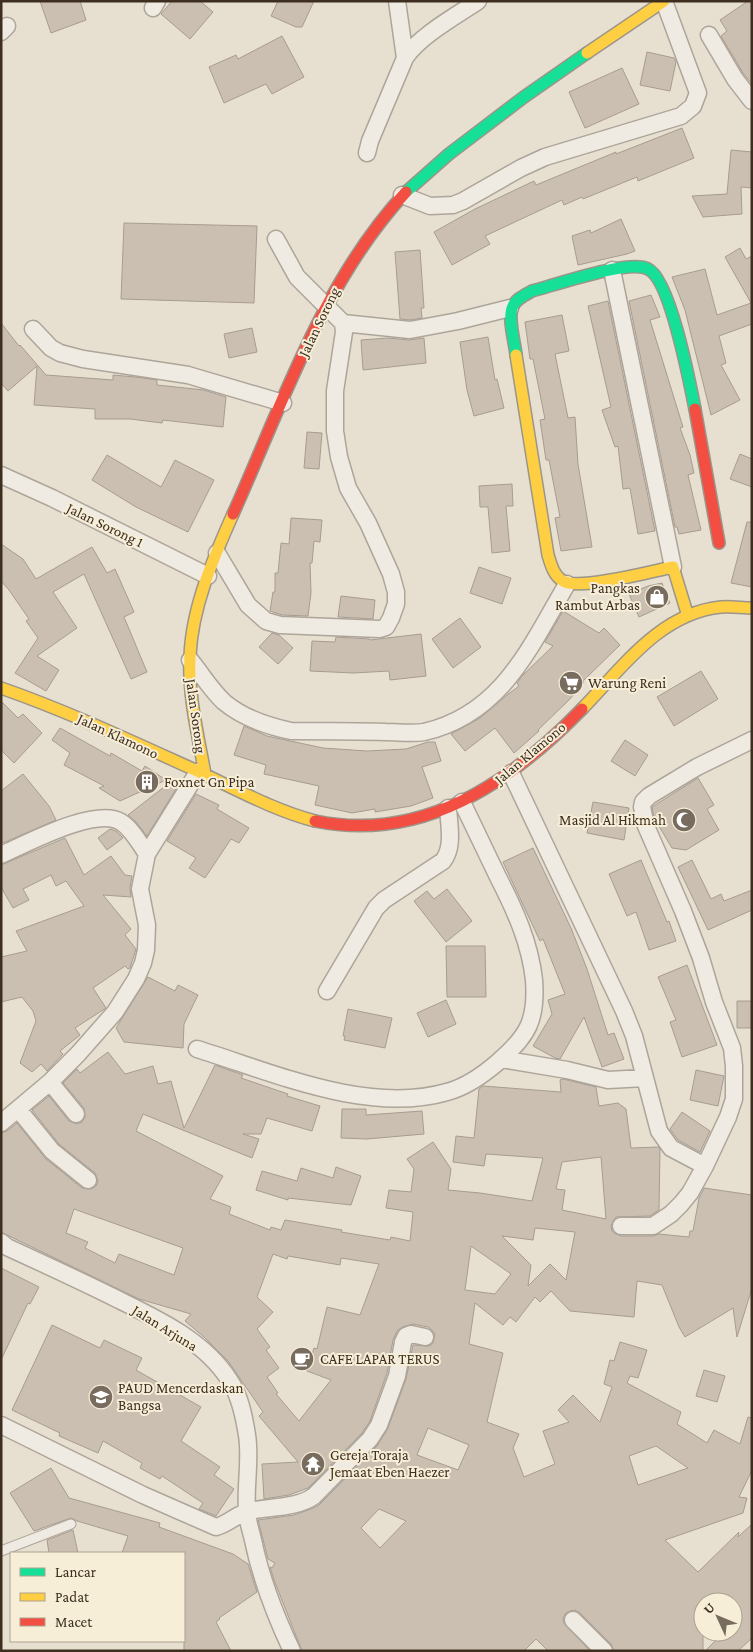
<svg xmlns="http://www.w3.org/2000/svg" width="753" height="1652" font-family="'Crimson Pro',serif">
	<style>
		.building { fill: #cbbfb2; stroke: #a89c90; fill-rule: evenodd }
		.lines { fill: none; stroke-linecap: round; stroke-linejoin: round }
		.lane-casing { stroke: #ada599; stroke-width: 11 }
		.street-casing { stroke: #ada599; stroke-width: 19 }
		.fast-casing { stroke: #9c958a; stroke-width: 14 }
		.slow-casing { stroke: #9c958a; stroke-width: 14 }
		.jam-casing { stroke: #9c958a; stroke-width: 14 }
		.lane { stroke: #efebe3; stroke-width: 9 }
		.street { stroke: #efebe3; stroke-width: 16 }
		.fast { stroke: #16e098; stroke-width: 11 }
		.slow { stroke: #ffcf43; stroke-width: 11 }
		.jam { stroke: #f24e42; stroke-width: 11 }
		.labels { text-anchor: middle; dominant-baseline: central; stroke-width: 4; stroke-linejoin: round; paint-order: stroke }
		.street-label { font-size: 15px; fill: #3d2e20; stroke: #f7eed8 }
		.poi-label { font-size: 15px; fill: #3d2e20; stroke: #f7eed8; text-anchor: start }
	</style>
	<rect width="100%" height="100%" fill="#e7e0d1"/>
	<path class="building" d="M40,1H80L86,20L51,33Z
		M172,1H200L213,12L190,39L161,14Z
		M278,1H314L302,27H296L271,16Z
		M748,1H752V84L743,73L721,36L727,31L720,20Z
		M282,36L304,77L272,94L266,84L224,103L209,67L236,55L238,59Z
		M647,52L674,58L676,62L670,91L640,85Z
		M622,68L639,104L585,128L569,92Z
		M682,128L694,158L638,181L637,177L583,199L582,197L564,205L562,200L485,236L490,244L452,265L434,232L475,209L534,181L536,185L616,152V154Z
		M731,150L752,152V188L741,187L742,214L703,217L692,196L727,194Z
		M621,219L635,251L627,254L578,265L572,236L590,230L591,233Z
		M124,223L257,226L254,303L121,299Z
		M740,248L746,259L752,256V324L719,336L726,363L721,365L740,400L711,415L685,310L672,277L705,269L717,315L751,303L725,257Z
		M420,250L424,308H421L422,318L410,320L400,319L395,252Z
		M651,295L660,317L650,320L683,427L680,428L690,455L694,473L688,475L701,530L679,534L677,527H675L629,301Z
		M608,301L655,531L638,534L630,488L623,489L618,446L615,447L602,410L611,407L588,306Z
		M562,315L569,351L555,354L568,418L575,417L578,464L592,547L561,551L555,518L560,517L549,460H546L540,420L545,419L533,359H530L525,322Z
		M1,323L19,346L20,345L46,375L113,380V375L135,377L157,380V385L204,390L226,397L223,427L163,420L162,423L130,419H95V409L34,405L37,366L8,391L1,383Z
		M252,328L257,352L229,358L224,334Z
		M488,337L495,380L497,379L504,408L474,416L467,390L460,342Z
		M388,338L409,340L424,338L426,363L363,370L361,340Z
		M307,432L322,433L319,469L304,468Z
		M740,454L752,459V487L730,479Z
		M107,455L161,487L175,460L214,480L188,532L136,507L92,480Z
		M512,484L513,506H506L510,551L492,553L488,507H480L479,486Z
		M291,518L322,520L320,542L314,541L312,563H310L311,593L308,616L282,615L270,611L273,592H275V573H278L281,543L289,544Z
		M747,522H752V587L731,583Z
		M1,544L23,559L36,579L92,547L107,573L115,569L134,612L124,617L147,672L131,679L84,574L53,592L77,628L37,656L59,670L46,691L15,673L38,638L26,621L29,619L9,590L1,581Z
		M479,567L511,578L502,604L470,593Z
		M662,583L670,603L639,617L629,594L648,586Z
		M341,596L375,600L373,619L338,617Z
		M563,611L599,633L604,628L620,645L583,681L584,682L569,700L538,730L539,731L514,753L495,728L465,751L451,734L480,718L507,695L519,686L517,683L523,675L553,646L545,642Z
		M460,618L481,647L453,668L432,639Z
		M272,633L279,635L293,648L278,664L259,647Z
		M421,634L426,676L390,680L389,671L354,673L310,671L312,641L335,642L336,637L370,639V640Z
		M701,671L718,699L674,726L657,697Z
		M2,702L18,718L23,714L42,733L14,763L1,750Z
		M244,726L267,736L323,748L367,751L406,749L428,742H435L441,761L422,767L433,798L411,806L375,812V809L352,813L315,805L319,786L264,774L266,765L234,755Z
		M60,728L110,756L111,753L142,771L145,766L166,780L120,801L99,788L104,786L64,765L70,753L52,740Z
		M625,740L648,755L635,776L611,761Z
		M23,774L49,806L56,820L3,843L1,839V791Z
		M698,778L714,805L707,809L719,830L686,850L672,848L654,818L652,807Z
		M173,780L179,784L147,836L136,822L128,815Z
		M196,794L219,805L217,809L249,828L239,843L231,839L205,878L189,868L196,858L167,841Z
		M593,802L629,808L624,840L587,833Z
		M110,829L116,831L123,838L107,850L98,838Z
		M65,838L84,875L111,856L125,875L132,876L130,887L131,897L103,895L131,929L125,935L136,949L130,968L128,969L125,966L93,988L106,1008L75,1028L80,1035L60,1051L63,1054L47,1071L41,1064L32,1072L20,1063L36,1021L33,1011L22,997L1,1002V957L27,951L16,931L84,906L66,881L56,886L51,875L23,889L29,900L13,908L1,887V865Z
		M533,848L571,928L587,969L608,1035L614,1033L624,1059L602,1067L584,1017L560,1059L555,1058L533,1046L552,1014L548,1000L565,994L543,939L540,941L503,862Z
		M641,860L667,922L669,921L676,941L649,950L636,912L627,916L609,874Z
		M692,860L711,899L721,894L724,901L752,890V910L708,930L678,867Z
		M447,889L472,921L446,942L414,901L427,891L434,899Z
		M446,946H485L486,997H447Z
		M687,965L717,1045L682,1057L670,1022L676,1020L658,977Z
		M148,977L175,991L178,985L198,995L184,1024L183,1048L124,1042L116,1028Z
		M446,1000L456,1024L428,1037L417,1013Z
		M737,1001H752V1028H737Z
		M348,1009L392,1018L385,1048L344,1040L345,1036H343Z
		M108,1052L125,1074L153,1066L158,1084L171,1081L184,1128L215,1065L243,1075L241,1078L288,1094L287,1096L320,1106L312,1131L267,1118L261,1134H243L259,1139L252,1158L143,1114L136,1131L223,1176L210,1199L231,1207L229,1214L270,1230L271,1227L281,1230L285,1220L342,1230L341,1232L390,1240L391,1237L410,1241L413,1212L386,1208L389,1190L411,1192L414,1169L407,1159L433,1142L451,1169L448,1190L480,1193L532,1201L543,1158L486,1154L484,1166L453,1162L456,1136L474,1138L479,1089L483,1086L561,1092L560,1080L563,1079L596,1087L599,1106L618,1103L626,1109L631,1148L658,1147L660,1149L659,1210L650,1216L616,1217L613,1221L611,1226L612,1231L616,1234L621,1236H653L659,1234L689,1237L690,1231H693L699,1198L704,1188L752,1195V1288L737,1337L733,1308L685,1337L679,1327L662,1285L637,1281L634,1317L570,1311L551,1291L540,1302L535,1297L516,1322L510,1317L503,1325L475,1303L469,1344L503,1353L487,1422L519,1434L513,1448L524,1477L555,1464L543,1431L569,1422L558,1410L573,1395L600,1422L612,1387L604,1384L610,1360L614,1361L620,1342L647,1350L638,1378L630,1376L627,1383L681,1412L677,1424L707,1443L714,1430L740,1444L748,1417L752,1418V1470L739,1497L747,1498L743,1513L665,1540L698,1572L739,1532L738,1537L752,1524V1638L738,1651H705L724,1632H733V1602H703V1651H614L611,1644L580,1613L575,1610L570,1611L566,1613L563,1618L564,1623L590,1651H548L536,1639L524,1651H302L274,1580L270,1567L272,1568L275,1563L268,1559L258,1520L294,1515L311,1509L319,1505L377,1446L388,1428L406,1379L413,1345L429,1346L433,1343L435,1334L432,1330L428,1327L413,1324L402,1327L397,1331L393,1340L387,1373L370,1421L362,1433L308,1488L289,1495L264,1499L262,1464L298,1462L259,1416L263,1412L228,1361L204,1337L185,1321L191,1314L139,1299L1,1232V1133L7,1131L17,1123L46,1159L82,1188L91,1189L96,1186L98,1181L95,1173L59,1144L32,1110L49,1096L69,1121L77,1124L82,1122L85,1117L84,1108L63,1083L77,1069L80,1073ZM601,1157L606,1219L562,1210L565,1190L556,1189L562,1162ZM74,1209L183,1248L174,1275L119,1254L115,1263L85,1248L88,1242L66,1233ZM535,1228L575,1232L566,1280L550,1264L528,1286L531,1265L502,1236L533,1240ZM471,1246L511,1274L495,1294L465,1290ZM273,1254L287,1259L288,1256L340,1265L341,1258L379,1264L360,1315L327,1307L317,1349L314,1348L307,1371L331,1380L299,1421L276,1394L278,1393L267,1377L279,1368L266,1350L270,1347L257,1329L273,1312L257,1297ZM428,1428L469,1445L458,1470L417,1455ZM656,1446L688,1468L638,1485L629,1456ZM379,1509L406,1521L380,1548L361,1528Z
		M696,1070L724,1076L718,1106L690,1100Z
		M342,1109H366V1115L422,1111L424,1134L367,1139L341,1138Z
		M682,1112L710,1131L700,1152L678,1140L670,1129Z
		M336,1167L361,1176L351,1205L288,1198V1200L256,1190L262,1171L297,1181L301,1168L333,1178Z
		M1,1268L39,1287L30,1304L28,1303L1,1360Z
		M52,1325L100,1348L104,1340L142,1358L136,1370L201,1407L181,1441L220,1467L214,1475L234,1489L216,1516L199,1509L203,1503L162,1476L160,1479L140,1468L142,1463L103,1441L98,1453L59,1436L60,1433L12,1410Z
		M704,1370L725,1376L717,1402L696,1396Z
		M51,1468L69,1498L160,1523L159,1527L233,1554L248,1564L257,1592L219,1618L220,1619L216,1622L231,1651H184V1553H122L128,1536L77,1521L71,1518L34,1531L10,1493Z
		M73,1530L78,1553H49L47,1540Z"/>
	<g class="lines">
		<g class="lane-casing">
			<path id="lane" d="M1,1551L71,1524"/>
		</g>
		<g class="street-casing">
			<path id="street" d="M397,1L405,58
				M153,8L157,1
				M1,32L7,26
				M709,35L735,79L752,101
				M367,153L370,141L405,58C418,37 457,15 478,1
				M402,195L430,206L453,205L463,201L521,168L545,157L681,116L693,106L698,93L664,1
				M612,270L673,567
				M343,323L410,330L458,321L510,308
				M33,329L51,348L60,353L83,359L188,375L283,403
				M1,475L52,498L208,576
				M217,553L248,605L266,621L280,625L380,629L386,627L391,618L396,604V592L391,574L368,523L348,488L339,457L335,431V391L344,332L343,323L297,277L276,239
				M190,660C201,673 211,690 224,702C243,718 267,726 291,731C322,731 354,731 386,732C398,732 412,734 424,732C502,714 530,647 567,584
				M511,773L624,1011L634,1036L659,1131L671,1148L705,1166
				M1,855C26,844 96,806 121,822C132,829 140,844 147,854
				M327,991L376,908L384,900L443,861C454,847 449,825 448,808
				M197,1049C272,1072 367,1115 447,1092C466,1087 483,1075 498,1062C528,1036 537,1020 534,980C530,943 515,910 498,877C486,852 474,827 462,802
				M501,1059L567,1070L608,1080L645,1078
				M50,1082L76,1114
				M18,1109L52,1151L88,1180
				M1,1123L50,1082L78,1054L115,1012L136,979L143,963L146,950L147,925L140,889L147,854L198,772
				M621,1226H653L671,1214L681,1204L690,1193L705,1166L728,1117L734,1099V1066L732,1048L714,1002L701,958L683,911L646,826L642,807L643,802L649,796L697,767L752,740
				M1,1242L7,1247C44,1264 81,1281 117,1299C158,1319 205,1341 230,1381C240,1396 244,1416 247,1435C251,1460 245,1485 247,1511C247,1520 251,1531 253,1540C261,1579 275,1615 292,1651
				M1,1425L143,1495L216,1527C228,1524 237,1514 249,1511C268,1507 298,1508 314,1496L370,1439L379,1425L397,1376L403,1342L406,1336L411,1334L425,1337
				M573,1620L604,1651"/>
		</g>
		<g class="fast-casing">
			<path id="fast" d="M406,192L449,154L524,97L587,53
				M516,355C515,343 507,316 513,306C516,299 525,295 532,291C555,285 629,259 648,269C670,279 690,384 695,409"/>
		</g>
		<g class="slow-casing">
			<path id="slow" d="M587,53L664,1
				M516,355L548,555C551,565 554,576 563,581C579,591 652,571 673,567L687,613
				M1,688C67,711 131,741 195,770C234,788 273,810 315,821
				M582,709C622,668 660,613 721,607C731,606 742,608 752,608
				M205,774C198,735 188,696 190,656C192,607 213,559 233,514"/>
		</g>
		<g class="jam-casing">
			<path id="jam" d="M695,409L719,543
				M233,514C282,405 323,281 406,192
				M315,821C423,843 510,783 582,709"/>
		</g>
		<use href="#lane" class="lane"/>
		<use href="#street" class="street"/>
		<use href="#fast" class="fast"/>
		<use href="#slow" class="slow"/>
		<use href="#jam" class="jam"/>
	</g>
	<defs>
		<g id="shop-disc" transform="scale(1.25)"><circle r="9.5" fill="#786c5e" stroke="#f7eed8"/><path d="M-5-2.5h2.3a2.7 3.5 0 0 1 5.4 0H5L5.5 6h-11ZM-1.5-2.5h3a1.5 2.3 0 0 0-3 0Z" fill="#fff"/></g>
		<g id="supermarket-disc" transform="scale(1.25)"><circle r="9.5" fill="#786c5e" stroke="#f7eed8"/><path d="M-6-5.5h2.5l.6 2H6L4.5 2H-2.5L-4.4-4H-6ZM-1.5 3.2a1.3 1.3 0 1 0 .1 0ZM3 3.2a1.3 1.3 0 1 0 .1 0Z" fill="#fff"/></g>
		<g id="building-disc" transform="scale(1.25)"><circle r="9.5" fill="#786c5e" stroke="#f7eed8"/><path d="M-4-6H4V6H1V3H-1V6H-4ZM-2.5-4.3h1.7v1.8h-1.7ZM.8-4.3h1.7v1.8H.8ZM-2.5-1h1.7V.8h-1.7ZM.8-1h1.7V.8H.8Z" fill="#fff"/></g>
		<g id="mosque-disc" transform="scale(1.25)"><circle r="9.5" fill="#786c5e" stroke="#f7eed8"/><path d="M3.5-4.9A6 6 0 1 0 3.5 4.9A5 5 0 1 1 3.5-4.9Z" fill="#fff"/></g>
		<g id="cafe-disc" transform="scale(1.25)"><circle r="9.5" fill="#786c5e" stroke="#f7eed8"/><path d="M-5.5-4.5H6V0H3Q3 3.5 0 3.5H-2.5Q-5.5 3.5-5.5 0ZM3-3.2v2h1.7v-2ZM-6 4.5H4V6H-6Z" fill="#fff"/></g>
		<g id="school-disc" transform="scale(1.25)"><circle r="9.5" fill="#786c5e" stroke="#f7eed8"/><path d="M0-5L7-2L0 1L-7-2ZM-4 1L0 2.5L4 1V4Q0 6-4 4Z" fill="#fff"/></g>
		<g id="temple-disc" transform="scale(1.25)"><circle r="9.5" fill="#786c5e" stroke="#f7eed8"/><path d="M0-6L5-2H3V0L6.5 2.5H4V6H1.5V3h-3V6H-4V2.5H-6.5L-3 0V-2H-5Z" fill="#fff"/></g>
	</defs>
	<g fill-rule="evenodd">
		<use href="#shop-disc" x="657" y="597"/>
		<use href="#supermarket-disc" x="571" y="683"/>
		<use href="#building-disc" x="147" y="782"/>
		<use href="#mosque-disc" x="684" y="820"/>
		<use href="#cafe-disc" x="302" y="1359"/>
		<use href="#school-disc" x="101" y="1397"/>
		<use href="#temple-disc" x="313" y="1464"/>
	</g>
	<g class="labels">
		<g class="street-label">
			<text transform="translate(319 322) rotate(-64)">Jalan Sorong</text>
			<text transform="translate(105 525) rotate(26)">Jalan Sorong 1</text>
			<text transform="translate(196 716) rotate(82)">Jalan Sorong</text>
			<text transform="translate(118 736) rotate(25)">Jalan Klamono</text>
			<text transform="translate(530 753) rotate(-40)">Jalan Klamono</text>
			<text transform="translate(165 1328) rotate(32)">Jalan Arjuna</text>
		</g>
		<g class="poi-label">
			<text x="640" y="588" text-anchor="end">Pangkas<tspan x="640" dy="17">Rambut Arbas</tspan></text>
			<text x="588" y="683">Warung Reni</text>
			<text x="164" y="782">Foxnet Gn Pipa</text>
			<text x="666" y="820" text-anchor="end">Masjid Al Hikmah</text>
			<text x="320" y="1359">CAFE LAPAR TERUS</text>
			<text x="118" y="1388">PAUD Mencerdaskan<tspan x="118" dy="17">Bangsa</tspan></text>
			<text x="330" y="1455">Gereja Toraja<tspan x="330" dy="17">Jemaat Eben Haezer</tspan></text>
		</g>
	</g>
	<rect width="753" height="1652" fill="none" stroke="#3d2e20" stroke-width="5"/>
	<rect x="10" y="1552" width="175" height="90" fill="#f7eed8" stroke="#ada18e"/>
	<rect x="20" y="1568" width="25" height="8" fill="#16e098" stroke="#ada18e"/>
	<text x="55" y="1577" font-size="15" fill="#3d2e20">Lancar</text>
	<rect x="20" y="1593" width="25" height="8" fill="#ffcf43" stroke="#ada18e"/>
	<text x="55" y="1602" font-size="15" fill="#3d2e20">Padat</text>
	<rect x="20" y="1618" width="25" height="8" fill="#f24e42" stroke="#ada18e"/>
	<text x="55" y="1627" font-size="15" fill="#3d2e20">Macet</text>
	<g transform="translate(718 1617) rotate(314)"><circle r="24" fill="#f7eed8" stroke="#ada18e"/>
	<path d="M0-4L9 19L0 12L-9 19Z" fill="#786c5e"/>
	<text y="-8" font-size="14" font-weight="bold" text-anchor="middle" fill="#3d2e20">U</text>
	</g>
</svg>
